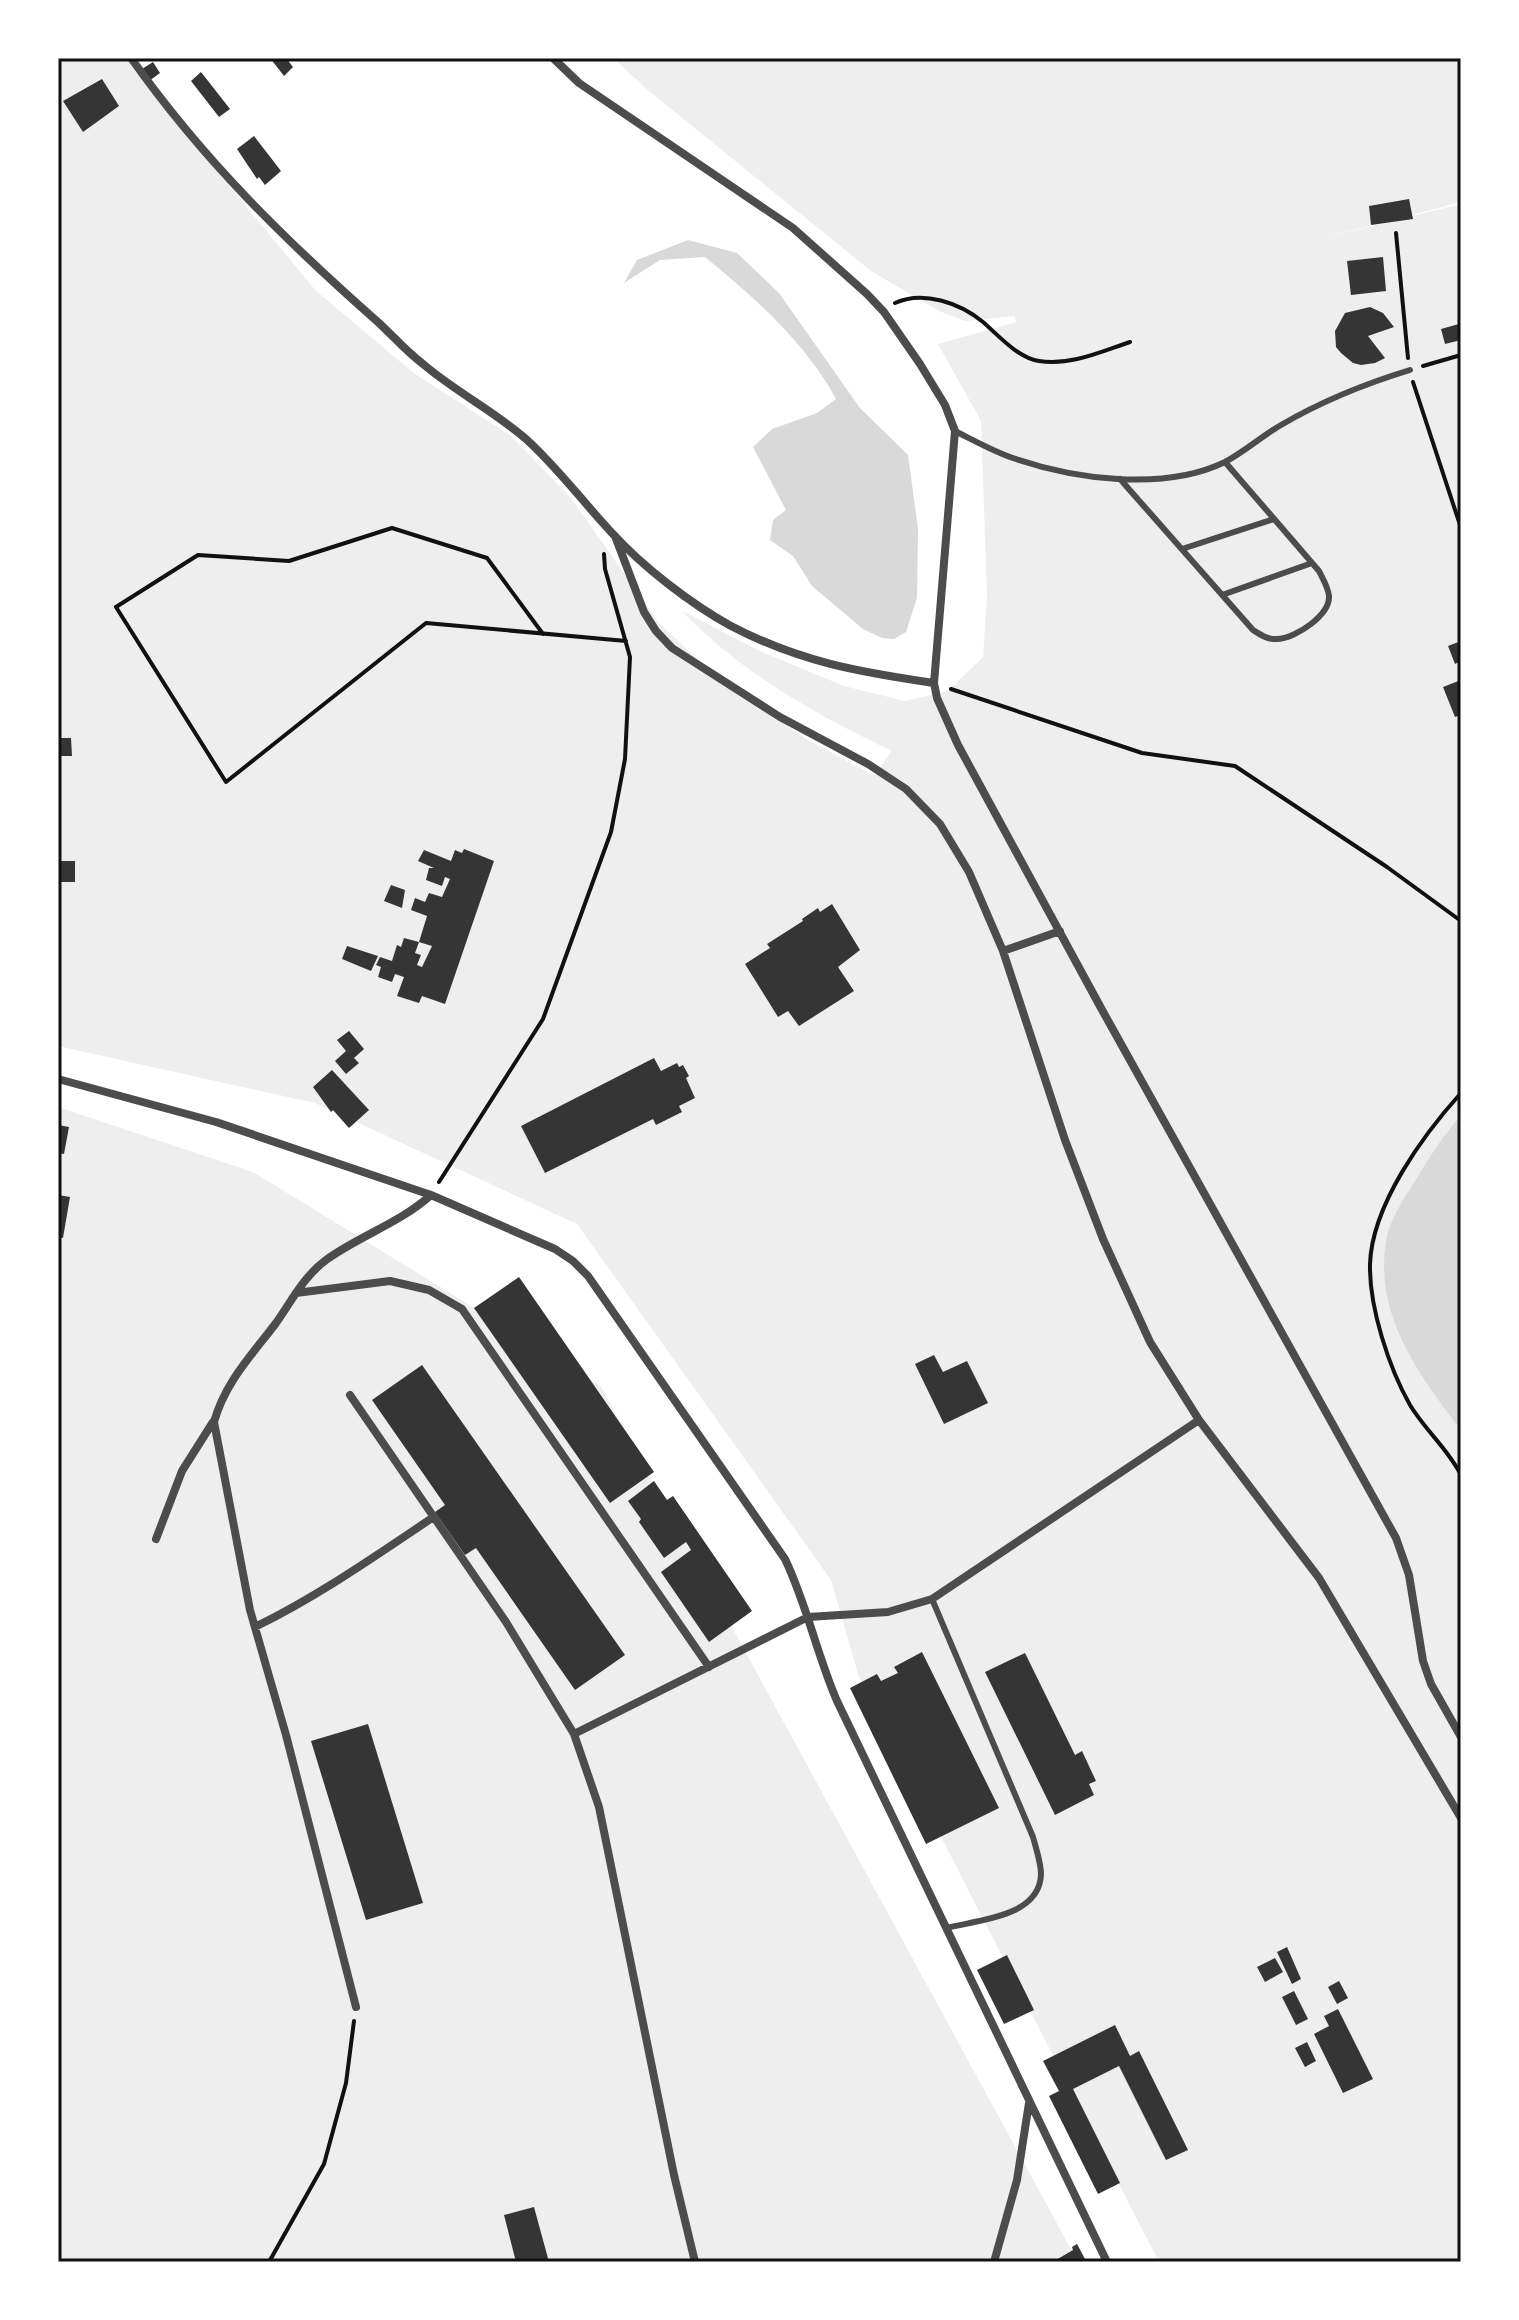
<svg xmlns="http://www.w3.org/2000/svg" width="1519" height="2320" font-family="Poppins,sans-serif">
	<style>
		.green { fill: #eee }
		.water { fill: #d9d9d9 }
		.building { fill: #353535 }
		.lines { fill: none; stroke-linecap: round; stroke-linejoin: round }
		.path { stroke: #111; stroke-width: 4 }
		.service { stroke: #4c4c4c; stroke-width: 6 }
		.minor { stroke: #4c4c4c; stroke-width: 8 }
		.neatline { fill: none; stroke: #111; stroke-width: 3 }
	</style>
	<rect width="100%" height="100%" fill="#fff"/>
	<path class="green" d="M58,58H124L316,291L415,374L510,435L571,498L659,623L711,672L806,739L875,776L891,751C814,713 741,673 682,611L762,652L844,686L905,701L948,691L983,657L987,596L981,421L938,344L1017,322L1014,316L965,321L939,311L871,271L649,91L613,58H1461V202L1315,240L1461,204V2262H1159L859,1677L831,1580L577,1224L315,1103L58,1046Z
		M58,1107L253,1172L600,1385L1078,2262H58Z"/>
	<path class="water" d="M688,240L737,253L779,293L860,408L908,455L918,529L917,598L906,632L894,639L882,638L863,629L812,586L793,556L770,540L773,520L786,510L753,447L772,429L817,413L836,399C806,343 754,297 705,257L660,260L624,283L637,260Z
		M1461,1116V1430C1419,1375 1374,1315 1386,1242C1390,1217 1406,1196 1418,1176C1431,1155 1444,1134 1461,1116Z"/>
	<path class="building" d="M270,58H286L293,67L284,76Z
		M153,62L160,73L149,81L142,69Z
		M201,72L230,109L219,117L191,81Z
		M102,79L119,106L83,132L63,101Z
		M254,136L281,171L265,185L259,177L257,179L237,149Z
		M1409,199L1413,219L1371,225L1369,206Z
		M1383,257L1386,291L1351,295L1347,261Z
		M1370,307L1383,313L1394,327L1368,336L1385,358L1375,363L1361,365L1353,363L1341,353L1336,347L1335,331L1345,313Z
		M1459,324L1461,340L1445,344L1441,329Z
		M1461,641V661L1455,664L1448,646Z
		M1461,680V715L1455,717L1443,687Z
		M58,738H71L72,756H58Z
		M464,849L494,861L445,1004L422,996L419,1003L397,996L404,977L395,974L392,982L378,977L381,967L376,965L380,957L392,961L397,945L401,947L404,938L419,942L415,953L421,955L417,965L422,967L432,946L419,942L427,916L411,910L415,898L425,902L429,893L442,897L450,879L445,877L442,886L426,880L429,868H434L418,861L424,850L451,861L455,850L462,853Z
		M58,861H75V882H58Z
		M391,885L405,890L402,908L384,901Z
		M832,904L860,950L838,967L854,991L799,1026L788,1011L778,1017L745,964L770,948L767,944L803,921L802,919L818,908L820,912Z
		M347,946L378,956L371,971L342,959Z
		M349,1031L364,1049L354,1058L359,1063L346,1074L335,1061L346,1051L337,1040Z
		M654,1058L661,1071L677,1063L679,1067L683,1065L689,1076L686,1078L695,1098L679,1106L682,1112L656,1125L653,1119L545,1173L521,1126Z
		M332,1070L369,1110L349,1128L333,1110L331,1112L313,1087Z
		M58,1125L69,1127L64,1154L58,1153Z
		M58,1195L70,1197L63,1238L58,1237Z
		M519,1277L654,1472L610,1503L474,1308Z
		M934,1355L943,1372L967,1361L988,1403L944,1424L915,1364Z
		M422,1365L625,1655L575,1690L476,1548L465,1555L435,1512L445,1505L372,1400Z
		M654,1481L667,1500L673,1496L752,1611L709,1642L661,1572L691,1550L686,1542L664,1558L639,1522L641,1519L628,1501Z
		M922,1652L999,1808L926,1844L850,1688L877,1674L881,1681L898,1673L894,1667Z
		M1025,1653L1075,1755L1082,1751L1096,1781L1089,1784L1094,1795L1055,1815L985,1672Z
		M368,1724L423,1903L366,1920L311,1741Z
		M1287,1947L1301,1979L1292,1984L1277,1952Z
		M1007,1955L1034,2010L1004,2024L977,1970Z
		M1275,1958L1283,1972L1265,1982L1257,1967Z
		M1339,1981L1348,1998L1337,2004L1328,1987Z
		M1294,1991L1308,2019L1296,2025L1282,1997Z
		M1338,2009L1373,2079L1343,2093L1314,2034L1329,2026L1324,2016Z
		M1115,2025L1130,2056L1139,2051L1188,2150L1166,2160L1119,2066L1073,2089L1120,2183L1098,2194L1049,2096L1059,2091L1043,2061Z
		M1307,2042L1316,2061L1305,2067L1295,2048Z
		M534,2207L549,2262H516L504,2215Z
		M1077,2244L1085,2259L1082,2262H1057L1056,2260L1073,2250L1072,2247Z"/>
	<g class="lines">
		<path class="path" d="M1396,233L1408,358
			M895,303C923,290 960,303 983,322C998,335 1018,358 1039,361C1070,366 1100,352 1130,342
			M1423,366L1461,355
			M1413,382L1461,528
			M543,634L487,558L392,528L289,561L198,555L116,607L226,782L426,623L626,641
			M951,689L1142,753L1235,766L1387,867L1461,921
			M1461,1093C1423,1135 1372,1205 1370,1264C1369,1307 1389,1368 1410,1405C1425,1430 1448,1449 1461,1475
			M439,1182L543,1019L611,832L625,759L630,657L605,569L604,554
			M269,2262L324,2164L346,2083L354,2021"/>
		<path class="service" d="M955,431C973,440 991,450 1010,457C1073,479 1163,492 1225,462C1244,452 1262,436 1281,425C1322,401 1364,384 1410,370
			M1120,479L1253,630C1261,635 1268,640 1278,639C1296,638 1330,615 1329,596C1328,587 1323,579 1319,571L1225,462
			M1182,549L1274,519
			M1222,595L1312,563
			M932,1599L1033,1837C1036,1848 1041,1863 1041,1874C1040,1917 978,1920 946,1928"/>
		<path class="minor" d="M131,58C204,161 285,240 379,323C394,337 407,352 423,364C456,392 494,411 526,439C558,468 583,502 612,533C643,567 691,604 731,626C800,662 859,672 934,683
			M553,58L579,83L793,228L867,294L884,312L920,364L945,405L955,431L934,683L937,698L958,745L1101,1008L1396,1538L1409,1575L1423,1661L1431,1684L1461,1737
			M615,536L644,612L656,631L672,648L780,717L868,764L906,789L940,824L969,872L1003,951L1065,1140L1103,1239L1150,1342L1199,1420L1319,1578L1461,1818
			M1003,951L1060,931
			M58,1079L216,1122L431,1195L555,1249L573,1261L588,1276L785,1559C807,1605 817,1655 837,1701L1107,2262
			M296,1293L390,1281L429,1290L462,1309L709,1667
			M350,1395L506,1622L574,1734L599,1807L674,2175L695,2262
			M156,1539L182,1471L213,1422
			M255,1627C318,1596 374,1557 432,1518
			M574,1734L808,1617L888,1612L932,1599L1199,1420
			M356,2007L286,1735L250,1610L214,1422C225,1382 252,1355 276,1323C291,1302 304,1276 326,1260C359,1236 400,1223 431,1195
			M994,2262L1017,2180L1029,2103"/>
	</g>
	<rect width="1519" height="2320" fill="none" stroke="#ffffff" stroke-width="120"/>
	<rect x="60" y="60" width="1399" height="2200" class="neatline"/>
</svg>
